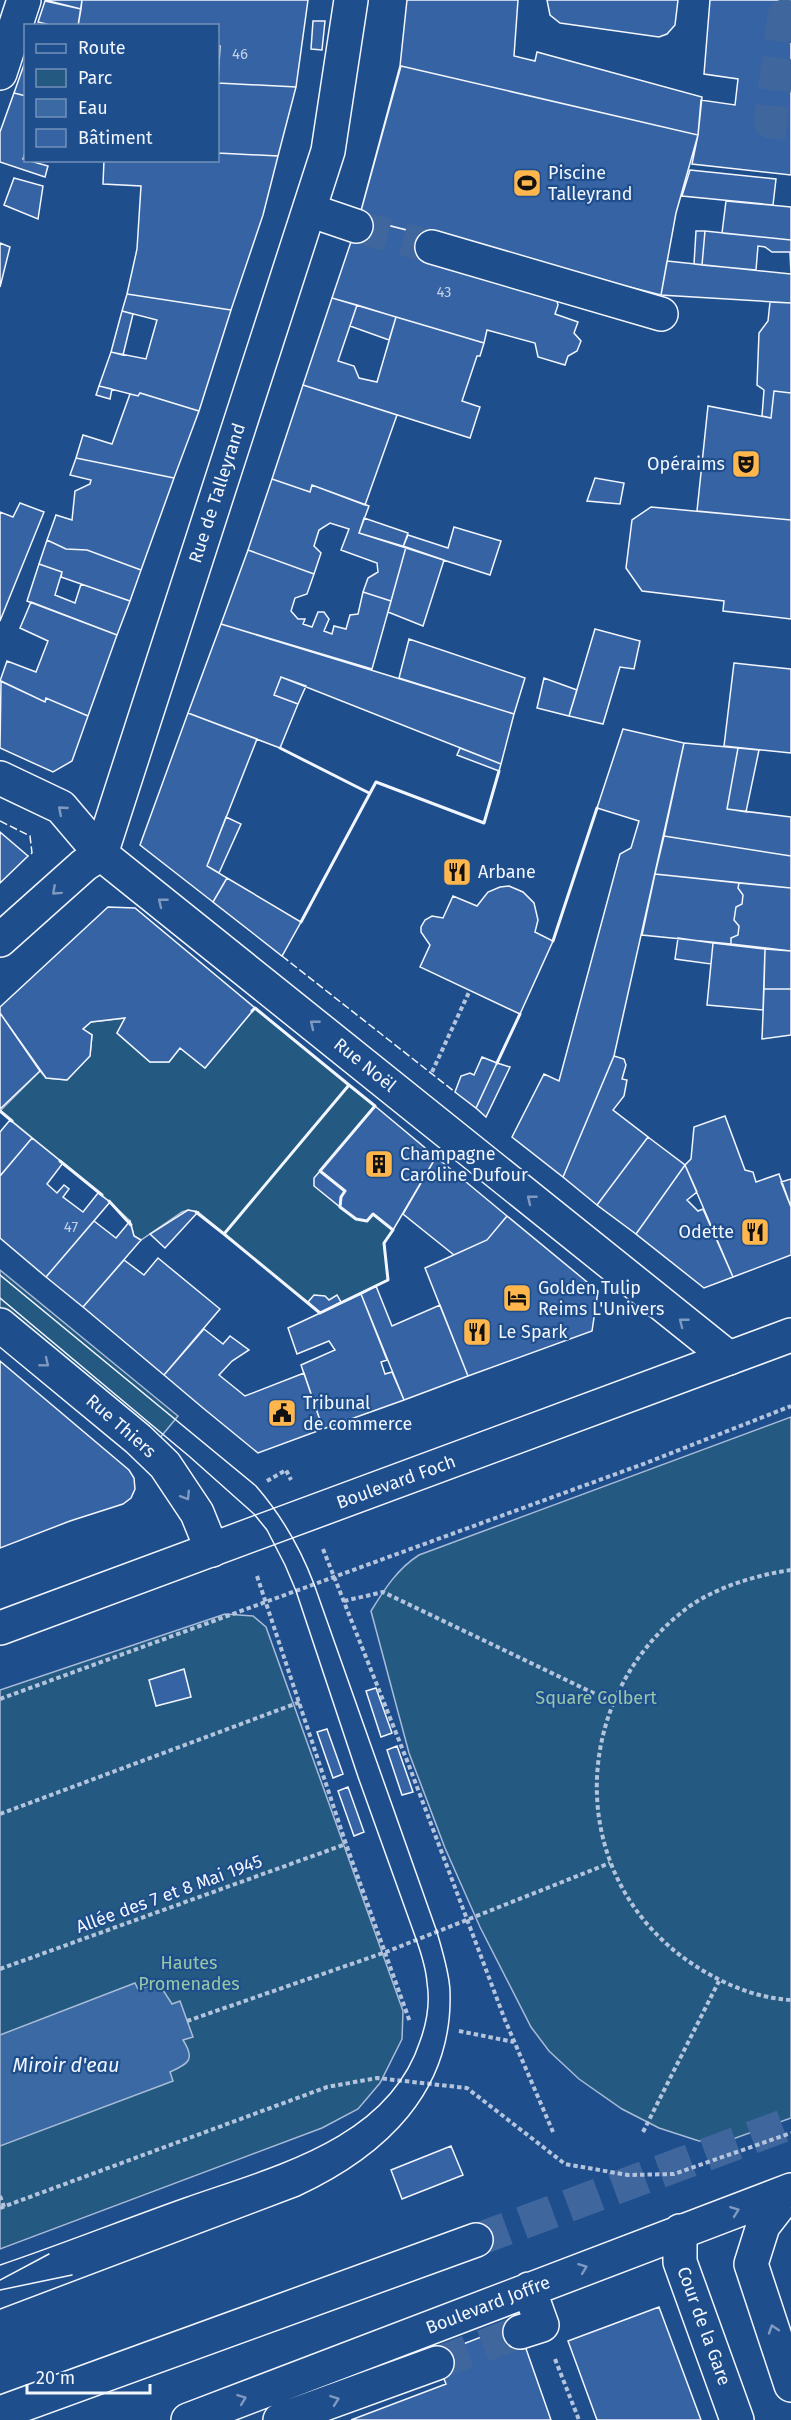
<svg xmlns="http://www.w3.org/2000/svg" width="791" height="2420" font-family="'Fira Sans',sans-serif">
	<style>
		.green { fill: #245a82; stroke: #a8bbd7; stroke-width: 1.5 }
		.water { fill: #3b69a3; stroke: #a8bbd7; stroke-width: 1.5 }
		.building { fill: #3563a3; stroke: #f2f6ff; stroke-width: 1.5 }
		.lines { fill: none; stroke-linecap: round; stroke-linejoin: round }
		.minor-tunnel { stroke: #3f679d; stroke-width: 33; stroke-dasharray: 33 16; stroke-linecap: butt }
		.major-tunnel { stroke: #3f679d; stroke-width: 33; stroke-dasharray: 33 16; stroke-linecap: butt }
		.minor-casing { stroke: #f2f6ff; stroke-width: 36 }
		.major-casing { stroke: #f2f6ff; stroke-width: 36 }
		.path { stroke: #b3c4dc; stroke-width: 4; stroke-dasharray: 4.5 3; stroke-linecap: butt }
		.minor { stroke: #1f4e8c; stroke-width: 33 }
		.major { stroke: #1f4e8c; stroke-width: 33 }
		.tram { stroke: #f2f6ff; stroke-width: 1.5 }
		.fence { stroke: #f2f6ff; stroke-width: 1.5; stroke-dasharray: 8 3; stroke-linecap: butt }
		.wall { stroke: #f2f6ff; stroke-width: 3 }
		.oneway { stroke: #7e9ac0 }
		.labels { text-anchor: middle; dominant-baseline: central; stroke-width: 4.5; stroke-linejoin: round; paint-order: stroke }
		.number-label { font-size: 15px; fill: #c3d1e8 }
		.poi-label { font-size: 18px; fill: #f2f6ff; stroke: #1f4e8c; text-anchor: start }
		.street-label { font-size: 18px; fill: #f2f6ff; stroke: #1f4e8c }
		.park-label { font-size: 18px; fill: #97c8a6; stroke: #1f4e8c }
		.water-label { font-size: 20px; font-style: italic; fill: #f2f6ff; stroke: #1f4e8c }
	</style>
	<rect width="100%" height="100%" fill="#1f4e8c"/>
	<path class="green" d="M255,1008L375,1106L320,1171L341,1197L340,1207L356,1219L367,1220L373,1214L393,1230L384,1244L388,1280L320,1313L198,1212L188,1210L182,1212L141,1240L134,1236L130,1221L110,1202L0,1111L40,1071L46,1078L67,1080L90,1056L92,1035L83,1029L91,1022L125,1018L117,1033L150,1062H169L180,1048L205,1068Z
		M0,1270L178,1416L159,1439L0,1308Z
		M791,1417V2118L730,2140L699,2141L659,2128L622,2109L579,2079L549,2051L531,2027L480,1927L445,1848L409,1753L371,1611C384,1590 397,1569 419,1555Z
		M225,1614L253,1616L266,1627L403,2011L402,2039L380,2083L358,2109L322,2128L0,2249V1690Z"/>
	<path class="water" d="M135,1983L138,1989L156,1984L163,1990L172,2004L180,2001L193,2037L183,2040C196,2060 188,2064 170,2072L173,2081L0,2146V2035Z"/>
	<path class="building" d="M45,0H82L81,9Z
		M82,0H308L296,87L218,83L220,46H218V26H78Z
		M407,0H518L514,56L535,61L537,52L702,97L698,135L676,213L661,295L359,218L400,66Z
		M547,0H678L675,25L667,34L659,37L560,23L550,15Z
		M710,0H791V175L692,164L698,135L701,100L735,105L738,79L704,74Z
		M45,1L81,9L78,26H54L38,22Z
		M313,21H325L322,50L311,49Z
		M26,59V96L14,93Z
		M401,66L698,135L676,213L661,295L359,218Z
		M218,83L296,87L278,156L218,153Z
		M14,93L26,96V150L23,159L48,166L45,177L0,162V132Z
		M218,153L278,156L263,215L231,310L127,294L137,249L141,186L103,184L104,160H218Z
		M690,170L776,179L773,205L682,196Z
		M14,178L43,186L38,219L4,205Z
		M726,201L791,207V240L722,233Z
		M359,218L435,237L553,286L558,305L555,314L578,322L574,333L581,341L577,351L568,356L565,365L538,357L535,343L487,330L484,343L332,298Z
		M696,231H705L702,265L694,264Z
		M705,231L791,240V274L790,252H772L765,247L758,246L756,270L702,265Z
		M0,243L10,247L0,287Z
		M667,261L791,274V303L661,295Z
		M127,294L231,310L199,411L140,393L138,396L99,386L111,352L146,359L157,320L122,311Z
		M332,298L357,305L338,361L354,366L359,378L377,382L396,317L484,343L480,356H477L462,401L480,407L470,438L303,385Z
		M770,302L791,303V393L774,391L771,418L762,416L764,390L757,385L759,333L768,321Z
		M357,305L396,317L389,340L350,326Z
		M122,311L133,314L123,355L111,352Z
		M303,385L397,415L365,505L312,485L310,492L272,479Z
		M99,386L112,389L110,399L96,395Z
		M774,391L791,393V520L697,511L708,406L771,418Z
		M140,393L199,411L174,478L76,458L83,435L112,444L130,394L138,396Z
		M76,458L174,478L141,570L87,550L66,549L47,540L56,515L72,520L75,491L90,484L91,480L70,475Z
		M595,478L624,483L620,504L587,501Z
		M272,479L310,492L312,485L369,506L359,533L406,547L391,601L363,592L368,578L378,572L377,563L341,550L349,529L330,523L319,530L314,546L321,553L314,574L248,550Z
		M20,503L44,512L0,621V512L13,517Z
		M651,507L791,520V619L723,611L724,601L642,591L626,568L632,520Z
		M364,518L408,533L403,547L359,533Z
		M454,527L501,541L490,575L403,547L408,535L448,548Z
		M47,540L66,549L87,550L141,570L130,601L61,577L62,572L39,564Z
		M406,547L444,560L423,626L388,612Z
		M248,550L314,574L307,594L295,598L291,611L298,619H305L303,624L312,627L318,612H324L329,619L324,631L332,634L334,626L346,629L350,615L358,614L363,592L391,601L372,669L221,624Z
		M39,564L62,572L55,595L75,603L81,584L130,601L117,635L27,601Z
		M31,602L117,635L88,716L46,698L45,702L0,681L7,661L36,672L48,641L20,628Z
		M221,624L514,714L501,764L281,677L274,695L298,704L280,748L188,713Z
		M595,629L640,641L634,669L620,667L603,724L569,716Z
		M409,639L525,678L514,714L399,678Z
		M734,663L791,669V753L724,746Z
		M281,677L306,686L298,704L274,695Z
		M544,678L577,690L569,716L537,708Z
		M1,681L45,702L46,698L88,716L72,761L53,772L0,748Z
		M188,713L257,739L207,866L227,878L213,902L140,845Z
		M623,729L684,743L614,1056L563,1177L512,1137L544,1074L559,1081L620,854L631,848L639,821L597,808Z
		M684,743L738,748L727,809L791,817V856L664,836Z
		M460,748L501,764L499,771L457,755Z
		M738,748L759,750L746,812L727,809Z
		M226,817L241,824L219,873L207,866Z
		M0,832L28,856L0,883Z
		M664,836L791,856V888L655,874Z
		M655,874L739,883L738,888L743,895L742,904L736,907L734,920L739,926L738,935L731,938V944L642,935Z
		M227,878L301,922L282,956L213,902Z
		M739,883L791,888V951L731,944V938L738,935L739,926L734,920L736,907L742,904L743,895L738,888Z
		M509,886L523,892L534,903L538,920L535,932L553,941L520,1014L420,967L430,945L421,932V927L425,920L432,916L443,918L453,896L477,906L488,892L500,887Z
		M108,907L135,908L255,1008L205,1068L180,1048L169,1062H150L117,1033L125,1018L91,1022L83,1029L92,1035L90,1056L67,1080L46,1078L0,1013V1007Z
		M678,938L713,943L711,964L675,959Z
		M713,943L765,949L763,1010L707,1005Z
		M765,949L791,951V989H764Z
		M764,989H791V1035L762,1039Z
		M0,1013L40,1071L0,1109Z
		M614,1056L624,1059L626,1065L622,1079L627,1080L624,1096L613,1110L648,1137L597,1205L563,1177Z
		M482,1057L497,1063L476,1108L455,1092L461,1076L470,1073L474,1075Z
		M497,1063L510,1067L486,1117L476,1108Z
		M375,1106L436,1157L393,1230L373,1214L367,1221L356,1219L340,1207L341,1197L345,1191L320,1171Z
		M725,1116L745,1170L753,1172L756,1182L779,1174L791,1207V1255L733,1277L685,1165L691,1159L694,1127Z
		M10,1120L32,1138L0,1176V1132Z
		M648,1137L685,1165L636,1234L597,1205Z
		M32,1138L63,1163L47,1184L57,1193L64,1185L69,1189L63,1197L83,1212L98,1193L110,1202L46,1277L0,1238V1176Z
		M436,1157L507,1216L487,1240L454,1255L403,1214Z
		M685,1165L697,1192L687,1200L698,1211L703,1209L733,1277L704,1288L636,1234Z
		M320,1171L345,1191L341,1197L340,1207L314,1186V1178Z
		M791,1179V1207L781,1182Z
		M188,1210L198,1212L165,1248L150,1234Z
		M507,1216L598,1291L592,1331L468,1376L425,1268L487,1240Z
		M94,1221L116,1238L130,1221L134,1236L141,1240L83,1307L46,1277Z
		M158,1258L220,1309L164,1375L83,1307L124,1260L144,1275Z
		M376,1286L392,1326L440,1305L468,1376L404,1400L361,1294Z
		M361,1294L387,1360L381,1362L385,1374L392,1372L404,1400L323,1429L301,1365L335,1350L329,1341L297,1354L288,1328Z
		M314,1295L325,1296L329,1300L337,1295L341,1302L320,1313L308,1302Z
		M204,1329L223,1344L230,1336L249,1350L232,1361L219,1375L245,1396L304,1373L323,1429L258,1453L203,1408L164,1375Z
		M0,1361L129,1470L134,1478L135,1489L131,1498L123,1504L70,1521L0,1548Z
		M184,1669L191,1697L156,1706L149,1680Z
		M376,1688L392,1733L381,1737L366,1691Z
		M327,1729L343,1774L333,1778L317,1732Z
		M397,1746L413,1792L402,1795L387,1750Z
		M348,1787L364,1832L354,1836L338,1791Z
		M451,2146L463,2175L402,2199L391,2170Z
		M659,2307L701,2420H597L568,2341Z
		M517,2323L551,2420H351L446,2384L435,2355Z"/>
	<g class="lines">
		<path class="minor-tunnel" d="M791,17L784,16L770,122L791,124
			M356,226L432,247
			M437,2363L520,2332"/>
		<path class="major-tunnel" d="M476,2240L791,2123"/>
		<g class="minor-casing">
			<path id="minor" d="M0,73L24,0
				M309,210L356,226
				M432,247L661,314
				M0,778L61,807L101,854L729,1358
				M0,940L84,865L101,854L328,151L351,0
				M0,1325L138,1439L165,1465L197,1513L212,1550
				M790,2191L763,2226L751,2264L791,2385
				M680,2231V2262L737,2420
				M520,2332L542,2325L529,2289
				M188,2420L791,2190
				M280,2420L437,2363"/>
		</g>
		<g class="major-casing">
			<path id="major" d="M0,1628L791,1335
				M0,2413L476,2240"/>
		</g>
		<path class="path" d="M432,1072L470,990
			M267,1481L286,1470L291,1480
			M323,1549L408,1763L505,2020L553,2132
			M791,1570C755,1575 710,1589 682,1612C566,1705 567,1882 694,1965C723,1984 756,1998 791,2000
			M257,1576L346,1844L410,2022
			M344,1601L383,1592L612,1702
			M0,1699L646,1463L791,1406
			M0,1814L300,1702
			M0,1969L346,1844
			M187,2021L386,1952L610,1863
			M459,2031L514,2042
			M643,2132L719,1981
			M0,2196L4,2207
			M0,2208L327,2087L377,2078L467,2088L565,2164L628,2175L674,2174L791,2133
			M555,2359L579,2420"/>
		<use href="#minor" class="minor"/>
		<use href="#major" class="major"/>
		<path class="tram" d="M0,1275L256,1486C282,1516 300,1547 314,1584L437,1932C442,1950 449,1971 450,1990C454,2092 385,2156 299,2196L0,2309
			M0,1298L190,1457L254,1514L267,1530L285,1565L296,1591L358,1777L416,1939C421,1953 426,1968 427,1983C430,2002 427,2022 420,2041C388,2140 271,2167 184,2198C122,2220 62,2244 0,2265
			M0,2280L49,2254
			M0,2290L72,2275"/>
		<path class="fence" d="M0,821L30,836L32,853L28,856
			M282,956L455,1092"/>
		<path class="wall" d="M280,748L369,793
			M301,922L376,782L484,823L499,771
			M553,941L597,808
			M497,1063L520,1014
			M349,1085L375,1106L320,1171L345,1191L341,1197L340,1207L356,1219L367,1221L373,1214L393,1230L384,1243L388,1280L320,1313L224,1234Z
			M0,1111L12,1121
			M60,1161L102,1195
			M109,1201L131,1225
			M196,1212L224,1234L349,1085L255,1008L252,1011"/>
	</g>
	<defs><path id="oneway-chevron" d="M-2-3.5L2.5 0L-2 3.5" fill="none" stroke-width="1.6" stroke-linecap="round" stroke-linejoin="round" transform="scale(1.5)"/></defs>
	<g class="oneway">
		<use href="#oneway-chevron" transform="translate(62 810) rotate(-139)"/>
		<use href="#oneway-chevron" transform="translate(56 891) rotate(138)"/>
		<use href="#oneway-chevron" transform="translate(162 902) rotate(-141)"/>
		<use href="#oneway-chevron" transform="translate(314 1024) rotate(-141)"/>
		<use href="#oneway-chevron" transform="translate(531 1199) rotate(-141)"/>
		<use href="#oneway-chevron" transform="translate(683 1322) rotate(-142)"/>
		<use href="#oneway-chevron" transform="translate(45 1363) rotate(39)"/>
		<use href="#oneway-chevron" transform="translate(186 1496) rotate(58)"/>
		<use href="#oneway-chevron" transform="translate(735 2211) rotate(-20)"/>
		<use href="#oneway-chevron" transform="translate(583 2268) rotate(-21)"/>
		<use href="#oneway-chevron" transform="translate(773 2329) rotate(-108)"/>
		<use href="#oneway-chevron" transform="translate(242 2399) rotate(-21)"/>
		<use href="#oneway-chevron" transform="translate(335 2400) rotate(-20)"/>
	</g>
	<defs>
		<g id="stadium-square" transform="scale(1.5)"><rect x="-9" y="-9" width="18" height="18" rx="4" fill="#ffb74d" stroke="#1f4e8c"/><path d="M0-5a6.5 5 0 1 0 0 10a6.5 5 0 1 0 0-10ZM-3.5-1.8h7v3.6h-7Z" fill="#111"/></g>
		<g id="theatre-square" transform="scale(1.5)"><rect x="-9" y="-9" width="18" height="18" rx="4" fill="#ffb74d" stroke="#1f4e8c"/><path d="M-5-5.5Q0-4 5-5.5V0Q5 5 0 6Q-5 5-5 0ZM-3.3-2.5H-1v1.5H-3.3ZM1-2.5H3.3v1.5H1ZM-2.8 1Q0 5.5 2.8 1Z" fill="#111"/></g>
		<g id="restaurant-square" transform="scale(1.5)"><rect x="-9" y="-9" width="18" height="18" rx="4" fill="#ffb74d" stroke="#1f4e8c"/><path d="M-5-6h1v4h1v-4h1v4h1v-4h1v5L-1.5 .5V6h-2V.5L-5-1ZM5-6V6H3V1.5H1.5Q1.5-4 5-6Z" fill="#111"/></g>
		<g id="building-square" transform="scale(1.5)"><rect x="-9" y="-9" width="18" height="18" rx="4" fill="#ffb74d" stroke="#1f4e8c"/><path d="M-4-6H4V6H1V3H-1V6H-4ZM-2.5-4.3h1.7v1.8h-1.7ZM.8-4.3h1.7v1.8H.8ZM-2.5-1h1.7V.8h-1.7ZM.8-1h1.7V.8H.8Z" fill="#111"/></g>
		<g id="hotel-square" transform="scale(1.5)"><rect x="-9" y="-9" width="18" height="18" rx="4" fill="#ffb74d" stroke="#1f4e8c"/><path d="M-6-4.5h1.5V1H6V5H4.5V3h-9V5H-6ZM-4 0a1.8 1.8 0 1 1 3.6 0ZM.5 0V-2.5h3Q6-2.5 6 0Z" fill="#111"/></g>
		<g id="civic-square" transform="scale(1.5)"><rect x="-9" y="-9" width="18" height="18" rx="4" fill="#ffb74d" stroke="#1f4e8c"/><path d="M-.6-6.5H3V-4.5H.6V-3L4-1V1h2V6H-6V1h2V-1L-.6-3ZM-1.2 2.5V6h2.4V2.5Z" fill="#111"/></g>
	</defs>
	<g fill-rule="evenodd">
		<use href="#stadium-square" x="527" y="183"/>
		<use href="#theatre-square" x="746" y="464"/>
		<use href="#restaurant-square" x="457" y="872"/>
		<use href="#building-square" x="379" y="1164"/>
		<use href="#restaurant-square" x="755" y="1232"/>
		<use href="#hotel-square" x="517" y="1298"/>
		<use href="#restaurant-square" x="477" y="1332"/>
		<use href="#civic-square" x="282" y="1413"/>
	</g>
	<g class="labels">
		<g class="number-label">
			<text x="240" y="54">46</text>
			<text x="444" y="292">43</text>
			<text x="71" y="1227">47</text>
		</g>
		<g class="poi-label">
			<text x="548" y="173">Piscine<tspan x="548" dy="21">Talleyrand</tspan></text>
			<text x="725" y="464" text-anchor="end">Opéraims</text>
			<text x="478" y="872">Arbane</text>
			<text x="400" y="1154">Champagne<tspan x="400" dy="21">Caroline Dufour</tspan></text>
			<text x="734" y="1232" text-anchor="end">Odette</text>
			<text x="538" y="1288">Golden Tulip<tspan x="538" dy="21">Reims L'Univers</tspan></text>
			<text x="498" y="1332">Le Spark</text>
			<text x="303" y="1403">Tribunal<tspan x="303" dy="21">de commerce</tspan></text>
		</g>
		<g class="street-label">
			<text transform="translate(217 493) rotate(-72)">Rue de Talleyrand</text>
			<text transform="translate(365 1065) rotate(39)">Rue Noël</text>
			<text transform="translate(121 1426) rotate(41)">Rue Thiers</text>
			<text transform="translate(396 1482) rotate(-20)">Boulevard Foch</text>
			<text transform="translate(169 1894) rotate(-20)">Allée des 7 et 8 Mai 1945</text>
			<text transform="translate(488 2305) rotate(-21)">Boulevard Joffre</text>
			<text transform="translate(704 2326) rotate(70)">Cour de la Gare</text>
		</g>
		<g class="park-label">
			<text x="596" y="1698">Square Colbert</text>
			<text x="189" y="1963">Hautes<tspan x="189" dy="21">Promenades</tspan></text>
		</g>
		<g class="water-label">
			<text x="66" y="2065">Miroir d'eau</text>
		</g>
	</g>
	<rect x="24" y="24" width="195" height="138" fill="#1f4e8c" stroke="#7391ba" stroke-width="1.5"/>
	<rect x="36" y="44" width="30" height="9" fill="#1f4e8c" stroke="#7391ba" stroke-width="1.5"/>
	<text x="78" y="54" font-size="18" fill="#f2f6ff">Route</text>
	<rect x="36" y="69" width="30" height="18" fill="#245a82" stroke="#7391ba" stroke-width="1.5"/>
	<text x="78" y="84" font-size="18" fill="#f2f6ff">Parc</text>
	<rect x="36" y="99" width="30" height="18" fill="#3b69a3" stroke="#7391ba" stroke-width="1.5"/>
	<text x="78" y="114" font-size="18" fill="#f2f6ff">Eau</text>
	<rect x="36" y="129" width="30" height="18" fill="#3563a3" stroke="#7391ba" stroke-width="1.5"/>
	<text x="78" y="144" font-size="18" fill="#f2f6ff">Bâtiment</text>
	<path d="M27 2384v9h123v-9" fill="none" stroke="#f2f6ff" stroke-width="3"/>
	<text x="36" y="2384" font-size="18" fill="#f2f6ff" stroke="#1f4e8c" stroke-width="4.5" paint-order="stroke">20 m</text>
</svg>
